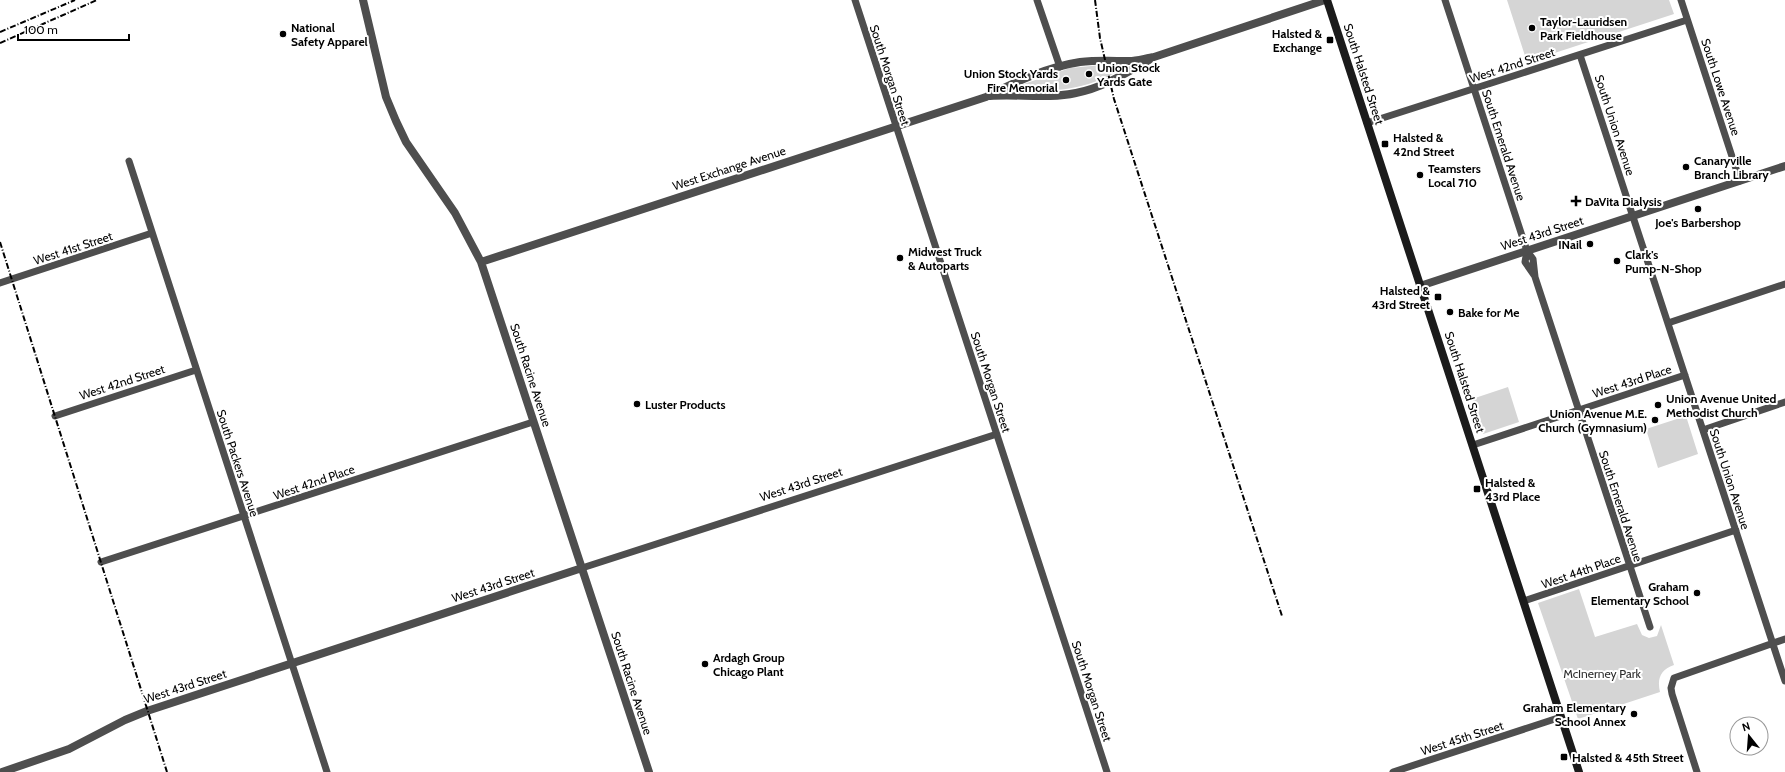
<svg xmlns="http://www.w3.org/2000/svg" width="1785" height="772" font-family="Cabin,sans-serif">
	<style>
		.green { fill: #d5d5d5 }
		.lines { fill: none; stroke-linecap: round; stroke-linejoin: round }
		.minor { stroke: #4e4e4e; stroke-width: 7 }
		.tertiary { stroke: #4e4e4e; stroke-width: 8 }
		.secondary { stroke: #1b1b1b; stroke-width: 8 }
		.rail { stroke: #000; stroke-width: 2; stroke-dasharray: 6 2 1 2; stroke-linecap: butt }
		.poi-dot { fill: #000; stroke: #fff; stroke-width: 1.5 }
		.labels { text-anchor: middle; dominant-baseline: central; stroke-width: 4; stroke-linejoin: round; paint-order: stroke }
		.poi-label { font-size: 12px; font-weight: bold; fill: #000; stroke: #fff; text-anchor: start }
		.street-label { font-size: 12px; fill: #000; stroke: #fff }
		.park-label { font-size: 12px; fill: #2c2c2c; stroke: #fff }
	</style>
	<rect width="100%" height="100%" fill="#fff"/>
	<path class="green" d="M1507,0H1669L1674,14L1527,62Z
		M1112,64L1125,66L1124,68C1087,89 1060,93 1017,89V87L1021,85L1070,68Z
		M1508,387L1519,422L1483,434L1472,399Z
		M1686,416L1698,454L1658,468L1646,429Z
		M1579,589L1595,637L1637,624L1642,635L1649,638L1657,636L1661,625L1674,665C1660,670 1657,679 1660,692L1578,719L1538,603Z"/>
	<g class="lines">
		<path class="minor" d="M855,0L1107,772
			M1037,0L1060,67
			M1445,0L1527,251L1533,259L1535,277L1650,627
			M1681,0L1740,181
			M1580,55L1785,681
			M1367,123L1687,20
			M129,161L327,772
			M1527,251L1525,262L1534,275
			M0,283L152,233
			M1668,323L1785,284
			M55,416L196,370
			M1703,430L1785,402
			M1473,445L1685,375
			M101,562L533,422
			M582,568L997,434
			M1524,601L1736,530
			M1393,772L1561,717
			M1697,772L1672,694L1671,688L1674,678L1785,639"/>
		<path class="tertiary" d="M363,0L386,97L396,121L406,142L455,213L481,262L649,772
			M990,96C1019,94 1048,99 1076,93C1103,88 1126,73 1149,60
			M481,262L986,97C1015,82 1047,67 1080,62C1097,60 1113,61 1129,61C1137,61 1146,58 1154,57L1325,0
			M1420,286L1785,166
			M2,772L69,749L125,720L147,711L582,568"/>
		<path class="secondary" d="M1327,0L1579,772"/>
		<path class="rail" d="M1095,0L1100,38L1114,99L1282,616
			M0,32L75,0
			M0,43L97,0
			M0,242L167,772"/>
	</g>
	<g class="poi-dot">
		<circle cx="1532" cy="28" r="4"/>
		<circle cx="283" cy="34" r="4"/>
		<rect x="1326" y="36" width="8" height="8" rx="2"/>
		<circle cx="1089" cy="74" r="4"/>
		<circle cx="1066" cy="80" r="4"/>
		<rect x="1381" y="140" width="8" height="8" rx="2"/>
		<circle cx="1686" cy="167" r="4"/>
		<circle cx="1420" cy="175" r="4"/>
		<path d="M1574 195h4v4h4v4h-4v4h-4v-4h-4v-4h4z"/>
		<circle cx="1698" cy="209" r="4"/>
		<circle cx="1590" cy="244" r="4"/>
		<circle cx="900" cy="258" r="4"/>
		<circle cx="1617" cy="261" r="4"/>
		<rect x="1434" y="293" width="8" height="8" rx="2"/>
		<circle cx="1450" cy="312" r="4"/>
		<circle cx="637" cy="404" r="4"/>
		<circle cx="1658" cy="405" r="4"/>
		<circle cx="1655" cy="420" r="4"/>
		<rect x="1473" y="485" width="8" height="8" rx="2"/>
		<circle cx="1697" cy="593" r="4"/>
		<circle cx="705" cy="664" r="4"/>
		<circle cx="1634" cy="714" r="4"/>
		<rect x="1560" y="753" width="8" height="8" rx="2"/>
	</g>
	<g class="labels">
		<g class="poi-label">
			<text x="1540" y="21">Taylor-Lauridsen<tspan x="1540" dy="14">Park Fieldhouse</tspan></text>
			<text x="291" y="27">National<tspan x="291" dy="14">Safety Apparel</tspan></text>
			<text x="1322" y="33" text-anchor="end">Halsted &amp;<tspan x="1322" dy="14">Exchange</tspan></text>
			<text x="1097" y="67">Union Stock<tspan x="1097" dy="14">Yards Gate</tspan></text>
			<text x="1058" y="73" text-anchor="end">Union Stock Yards<tspan x="1058" dy="14">Fire Memorial</tspan></text>
			<text x="1393" y="137">Halsted &amp;<tspan x="1393" dy="14">42nd Street</tspan></text>
			<text x="1694" y="160">Canaryville<tspan x="1694" dy="14">Branch Library</tspan></text>
			<text x="1428" y="168">Teamsters<tspan x="1428" dy="14">Local 710</tspan></text>
			<text x="1585" y="201">DaVita Dialysis</text>
			<text x="1698" y="222" text-anchor="middle">Joe's Barbershop</text>
			<text x="1582" y="244" text-anchor="end">INail</text>
			<text x="908" y="251">Midwest Truck<tspan x="908" dy="14">&amp; Autoparts</tspan></text>
			<text x="1625" y="254">Clark's<tspan x="1625" dy="14">Pump-N-Shop</tspan></text>
			<text x="1430" y="290" text-anchor="end">Halsted &amp;<tspan x="1430" dy="14">43rd Street</tspan></text>
			<text x="1458" y="312">Bake for Me</text>
			<text x="1666" y="398">Union Avenue United<tspan x="1666" dy="14">Methodist Church</tspan></text>
			<text x="645" y="404">Luster Products</text>
			<text x="1647" y="413" text-anchor="end">Union Avenue M.E.<tspan x="1647" dy="14">Church (Gymnasium)</tspan></text>
			<text x="1485" y="482">Halsted &amp;<tspan x="1485" dy="14">43rd Place</tspan></text>
			<text x="1689" y="586" text-anchor="end">Graham<tspan x="1689" dy="14">Elementary School</tspan></text>
			<text x="713" y="657">Ardagh Group<tspan x="713" dy="14">Chicago Plant</tspan></text>
			<text x="1626" y="707" text-anchor="end">Graham Elementary<tspan x="1626" dy="14">School Annex</tspan></text>
			<text x="1572" y="757">Halsted &amp; 45th Street</text>
		</g>
		<g class="street-label">
			<text transform="translate(1512 65) rotate(-18)">West 42nd Street</text>
			<text transform="translate(1364 74) rotate(72)">South Halsted Street</text>
			<text transform="translate(890 75) rotate(72)">South Morgan Street</text>
			<text transform="translate(1721 87) rotate(72)">South Lowe Avenue</text>
			<text transform="translate(1615 125) rotate(72)">South Union Avenue</text>
			<text transform="translate(1504 145) rotate(72)">South Emerald Avenue</text>
			<text transform="translate(729 168) rotate(-18)">West Exchange Avenue</text>
			<text transform="translate(1542 233) rotate(-18)">West 43rd Street</text>
			<text transform="translate(73 248) rotate(-18)">West 41st Street</text>
			<text transform="translate(531 375) rotate(72)">South Racine Avenue</text>
			<text transform="translate(1632 381) rotate(-18)">West 43rd Place</text>
			<text transform="translate(122 382) rotate(-18)">West 42nd Street</text>
			<text transform="translate(991 382) rotate(72)">South Morgan Street</text>
			<text transform="translate(1465 382) rotate(72)">South Halsted Street</text>
			<text transform="translate(238 463) rotate(72)">South Packers Avenue</text>
			<text transform="translate(1730 479) rotate(72)">South Union Avenue</text>
			<text transform="translate(314 482) rotate(-19)">West 42nd Place</text>
			<text transform="translate(801 484) rotate(-18)">West 43rd Street</text>
			<text transform="translate(1621 506) rotate(72)">South Emerald Avenue</text>
			<text transform="translate(1581 571) rotate(-19)">West 44th Place</text>
			<text transform="translate(493 585) rotate(-18)">West 43rd Street</text>
			<text transform="translate(632 683) rotate(72)">South Racine Avenue</text>
			<text transform="translate(185 686) rotate(-18)">West 43rd Street</text>
			<text transform="translate(1092 691) rotate(72)">South Morgan Street</text>
			<text transform="translate(1462 738) rotate(-18)">West 45th Street</text>
		</g>
		<g class="park-label">
			<text x="1602" y="673">McInerney Park</text>
		</g>
	</g>
	<g transform="translate(1749 736) rotate(343)"><circle r="19" fill="#ffffff" stroke="#999999"/>
	<path d="M0-3L7 15L0 10L-7 15Z" fill="#000000"/>
	<text y="-6" font-size="11" font-weight="bold" text-anchor="middle" fill="#000000">N</text>
	</g>
	<path d="M18 34v6h111v-6" fill="none" stroke="#000000" stroke-width="2"/>
	<text x="24" y="34" font-size="12" fill="#000000" stroke="#ffffff" stroke-width="3" paint-order="stroke">100 m</text>
</svg>
